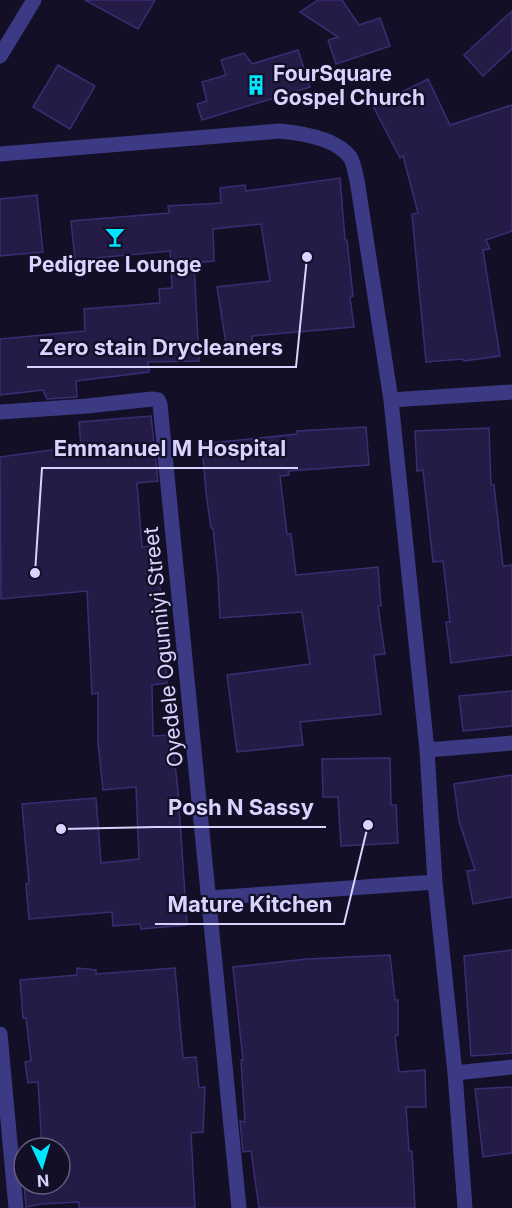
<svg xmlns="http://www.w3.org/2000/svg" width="512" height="1208" font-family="Inter,sans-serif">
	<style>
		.building { fill: #241b47; stroke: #3b2d73; stroke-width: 1.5 }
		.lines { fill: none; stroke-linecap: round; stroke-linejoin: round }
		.street { stroke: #3d3a85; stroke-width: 15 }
		.labels { text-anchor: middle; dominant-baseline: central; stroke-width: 4.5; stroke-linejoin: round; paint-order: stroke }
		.poi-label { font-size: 21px; font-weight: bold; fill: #d9d4ff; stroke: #130f26; text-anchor: start }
		.street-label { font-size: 21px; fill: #d9d4ff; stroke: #130f26 }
		.leader { fill: none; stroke: #d9d4ff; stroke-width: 2 }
		.callout-dot { fill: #d9d4ff; stroke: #130f26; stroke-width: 2 }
		.callout-label { font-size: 22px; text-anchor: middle; font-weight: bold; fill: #d9d4ff; stroke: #130f26; stroke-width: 4.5; stroke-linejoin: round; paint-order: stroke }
	</style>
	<rect width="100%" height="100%" fill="#130f26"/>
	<path class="building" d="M85,0H155L138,29Z
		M318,0H342L359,25L380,18L390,46L336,64L328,40L338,37L300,12Z
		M512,11V49L483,76L464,55Z
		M298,50L310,87L202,120L197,104L207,101L202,82L226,75L221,60L244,53L252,64Z
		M58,65L95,86L70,129L33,107Z
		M428,79L450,125L512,105V231L486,240L490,249L483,250L500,356L464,361L463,359L426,362L412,214L418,213L403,156L400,158L373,106Z
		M340,178L345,240H347L353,296L350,297L354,327L252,336L253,351L228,356L217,287L270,281L261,224L213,229L214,261L194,263L199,361L148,362L149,372L76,381L77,397L47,399L43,390L0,395V339L85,331L84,309L160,303L159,289L172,288L170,251L75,260L71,221L169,213L168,206L221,203L220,188L245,185L246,191Z
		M37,195L43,252L0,256V199Z
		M151,416L158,481L137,483L142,547L157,545L167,683L152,685L153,736L172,735L178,791L187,925L141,929L140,924L113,926L112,912L29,919L26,884L29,883L22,804L96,798L101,863L139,859L136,787L103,790L98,742V693L92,694L87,591L1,599L0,457L81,446L79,422Z
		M366,427L369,465L288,471L289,475L280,476L287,534H291L296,575L378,567L381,606H378L385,654L374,655L381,714L300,722L303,745L237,752L227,675L310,664L302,612L220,618L218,577L213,528H211L206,493L202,444L297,434V431Z
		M489,428L491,485H494L503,566L512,565V655L451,663L446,622H450L443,561L433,562L423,470L417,471L415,431Z
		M512,691V726L463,731L459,696Z
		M390,758L391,805H396L398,843L341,846L338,797H323L322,759Z
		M512,775V897L473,904L467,871L475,870L459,821L454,784Z
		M512,950V1053L471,1056L464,956Z
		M390,955L395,1000H398V1035H395L399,1072L425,1070L426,1107H406L409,1151H412L415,1208H259L251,1151L243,1152L240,1121L245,1122L241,1060H243L233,967L307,959Z
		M77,968L96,970V974L175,968L183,1058L196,1057L199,1088L205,1087L203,1132L191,1133L195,1208H79V1202L42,1204L26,1207L24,1184H60V1148H42L38,1082L28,1083L25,1062L31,1061L26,1018H23L20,980L77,975Z
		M512,1087V1153L483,1157L475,1089Z"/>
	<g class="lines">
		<path class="street" d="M0,56L34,0
			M0,154L280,131C301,133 336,138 350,157C354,163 355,173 357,180L391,400L427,750L435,882L455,1073L465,1208
			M391,400L512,392
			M0,412L87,406L152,399L158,400L160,404L239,1208
			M427,750L512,743
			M209,898L435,882
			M0,1034L16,1208
			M455,1073L512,1067"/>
	</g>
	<defs>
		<g id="building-bare" transform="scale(1.62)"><path d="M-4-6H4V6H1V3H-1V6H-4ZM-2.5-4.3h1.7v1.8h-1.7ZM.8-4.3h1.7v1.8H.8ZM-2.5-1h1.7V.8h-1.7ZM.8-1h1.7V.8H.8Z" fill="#00e5ff" stroke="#130f26" stroke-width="2.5" paint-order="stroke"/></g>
		<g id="bar-bare" transform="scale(1.62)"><path d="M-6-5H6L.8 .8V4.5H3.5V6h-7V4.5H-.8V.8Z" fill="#00e5ff" stroke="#130f26" stroke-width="2.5" paint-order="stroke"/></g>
	</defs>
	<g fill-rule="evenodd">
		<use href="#building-bare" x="256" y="85"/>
		<use href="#bar-bare" x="115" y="237"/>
	</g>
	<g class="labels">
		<g class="poi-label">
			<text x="273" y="73">FourSquare<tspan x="273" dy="24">Gospel Church</tspan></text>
			<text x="115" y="264" text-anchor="middle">Pedigree Lounge</text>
		</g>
		<g class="street-label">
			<text transform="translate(163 647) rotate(-96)">Oyedele Ogunniyi Street</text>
		</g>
	</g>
	<path class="leader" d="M307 257L296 367H27M35 573L42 468H298M61 829L156 827H326M368 825L344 924H155"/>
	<g class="callout-dot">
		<circle cx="307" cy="257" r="6"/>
		<circle cx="35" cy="573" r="6"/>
		<circle cx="61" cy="829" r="6"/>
		<circle cx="368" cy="825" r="6"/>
	</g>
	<g class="callout-label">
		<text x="161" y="355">Zero stain Drycleaners</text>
		<text x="170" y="456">Emmanuel M Hospital</text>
		<text x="241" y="815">Posh N Sassy</text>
		<text x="250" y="912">Mature Kitchen</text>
	</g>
	<g transform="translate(42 1166) rotate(176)"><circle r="28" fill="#130f26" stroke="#625e7d" stroke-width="1.5"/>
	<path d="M0-4.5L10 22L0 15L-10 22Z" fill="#00e5ff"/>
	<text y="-9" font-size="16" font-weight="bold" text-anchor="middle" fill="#d9d4ff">N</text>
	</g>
</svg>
